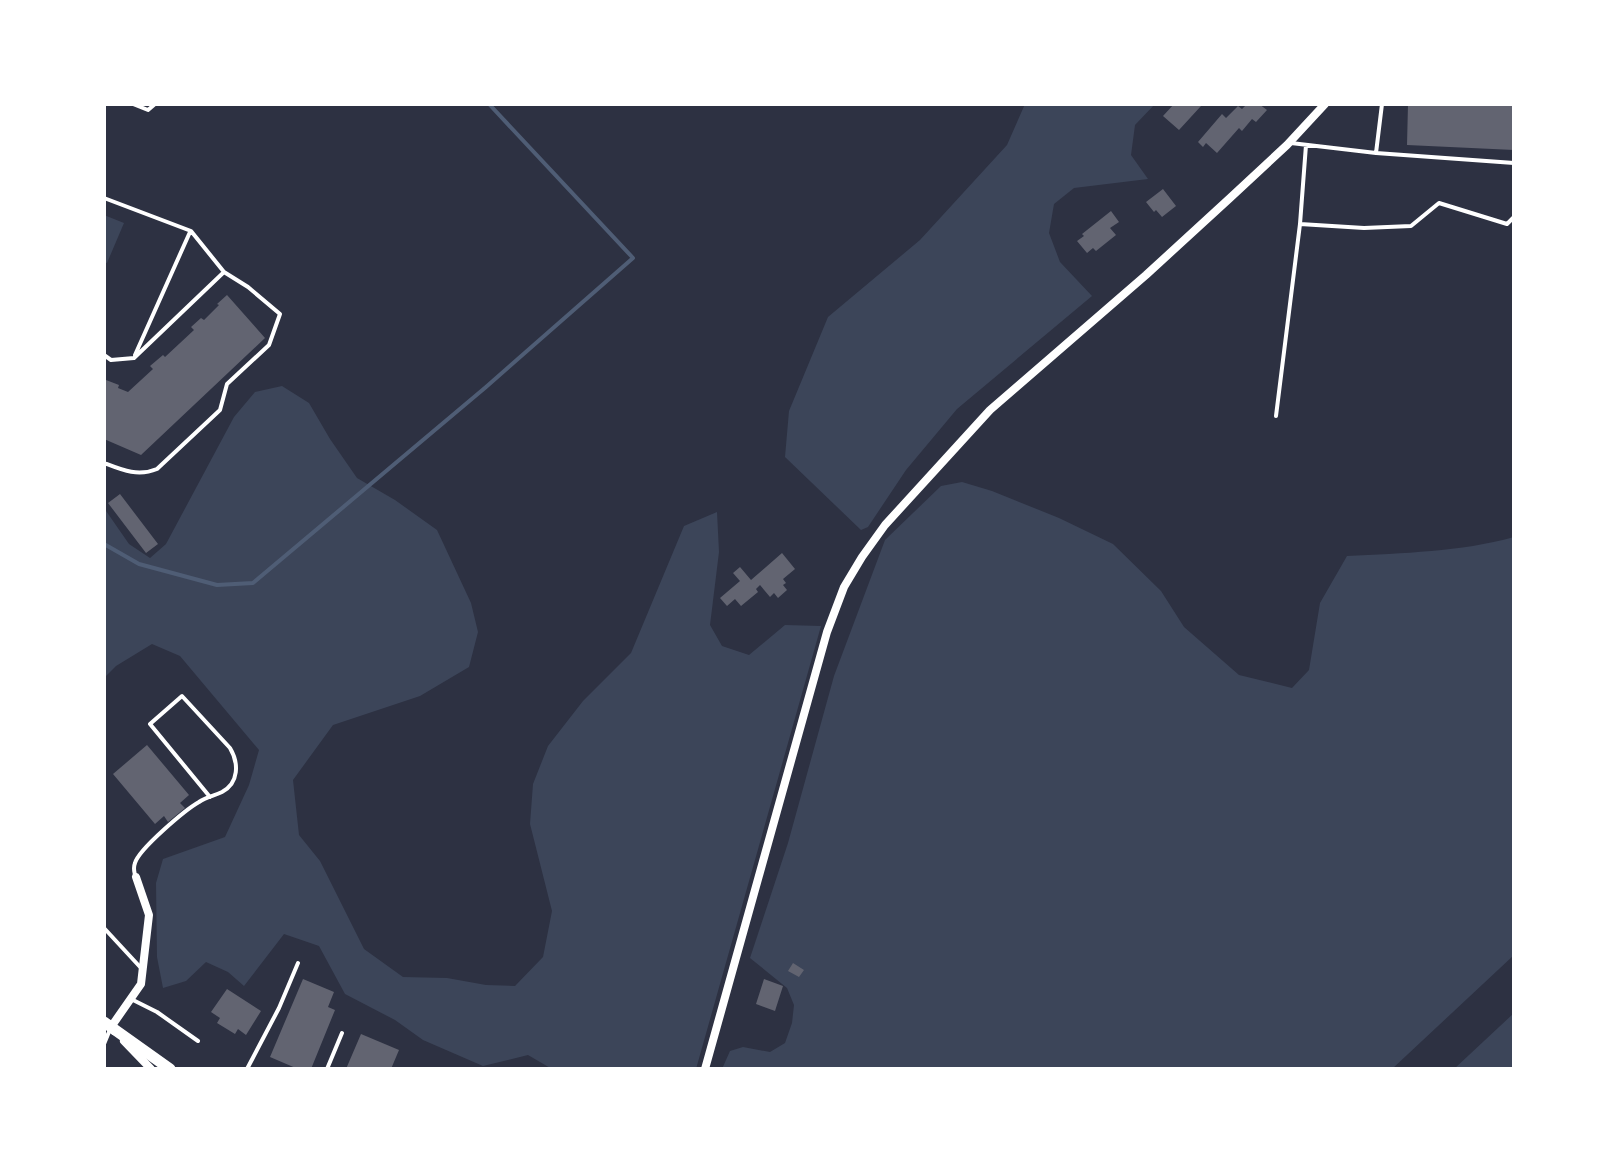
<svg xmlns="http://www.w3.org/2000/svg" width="1618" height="1173" font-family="'Exo 2',sans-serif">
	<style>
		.green { fill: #3c4559 }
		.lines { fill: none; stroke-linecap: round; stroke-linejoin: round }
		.stream { stroke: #4f5d75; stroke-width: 4 }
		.building { fill: #626471 }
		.service { stroke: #fff; stroke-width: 4 }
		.minor { stroke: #fff; stroke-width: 8 }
		.tertiary { stroke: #fff; stroke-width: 11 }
	</style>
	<rect width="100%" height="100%" fill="#2d3142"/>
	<path class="green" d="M1025,104H1155L1135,125L1131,155L1148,179L1074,188L1054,204L1049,233L1060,262L1092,296L957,409L906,470L868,527L861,530L785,457L789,411L828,317L920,240L1007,145Z
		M104,215L124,223L107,263L104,262Z
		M282,386L309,403L330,439L357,478L395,500L437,530L471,603L478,632L469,667L420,696L333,725L293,780L299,835L320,861L364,949L403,977L447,978L486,985L515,986L543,957L552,911L530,824L533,784L548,746L583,701L631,653L684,526L717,512L719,552L710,625L722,646L749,655L785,625L821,626L696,1069H552L528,1055L483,1066L423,1040L395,1020L345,994L319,946L284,934L244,986L228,972L206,962L186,981L163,988L157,957L156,883L163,859L225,837L249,785L259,750L180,656L152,644L116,666L104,678V508L129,544L150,558L166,544L234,417L255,392Z
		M962,482L992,491L1059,518L1113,544L1161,591L1184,627L1239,675L1292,688L1309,670L1320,603L1347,556C1403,553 1460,552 1514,537V955L1392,1069H722L730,1051L743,1047L770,1052L785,1043L792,1023L794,1005L787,988L750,958L788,843L834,676L885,540L941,486Z
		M1514,1013V1069H1454Z"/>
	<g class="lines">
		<path class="stream" d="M104,544L139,564L217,585L253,583L486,387L633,258L489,104"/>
	</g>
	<path class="building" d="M1174,104H1199L1201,106L1179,130L1163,116Z
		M1247,104H1259L1267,110L1256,122L1252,119L1242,131L1239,128L1217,153L1206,143L1203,147L1198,142L1222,114L1226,118L1238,106L1242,109Z
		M1408,104H1514V150L1407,145Z
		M1163,189L1176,206L1162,217L1156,210L1154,212L1146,202Z
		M1111,211L1119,222L1110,228L1116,235L1096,251L1093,248L1087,253L1077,241L1084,236L1082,234Z
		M227,295L265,338L141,455L104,439V382L106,380L119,385L118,388L128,392L153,369L150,366L163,355L165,357L194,330L191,327L201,318L204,320L219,305L217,304Z
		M120,494L158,544L146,553L108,503Z
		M782,553L795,569L783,579L786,583L783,585L787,590L778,598L774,593L770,597L760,585L756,589L758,592L741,606L735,599L727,606L720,598L740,581L733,573L740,567L751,580Z
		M147,745L189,795L180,803L185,808L168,822L164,816L155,824L113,774Z
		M793,963L804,970L799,977L788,971Z
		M303,979L334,992L328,1007L335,1010L311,1069H298L270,1057Z
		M764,979L783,986L775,1011L756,1004Z
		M227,989L261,1011L246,1035L238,1029L235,1034L217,1023L220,1018L211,1012Z
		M361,1034L399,1050L391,1069H346Z"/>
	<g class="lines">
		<path class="service" d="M133,104L148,110L155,104
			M1382,104L1376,153L1514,163
			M1291,143L1376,153
			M1306,145L1300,224L1364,228L1411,226L1439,203L1507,224L1514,217
			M104,198L191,231L224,272L134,358L111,360L104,355
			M135,355L190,232
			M1276,416L1300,224
			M104,463C122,470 138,477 157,469L220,410L227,384L269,345L280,314L248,287L224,272
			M135,875C134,870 133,868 135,863C139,849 185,810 199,802C206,797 214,796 222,792C239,783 239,763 230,748L182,696L150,724L210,797
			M104,928L141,968
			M131,999L157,1012L198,1041
			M104,1044L111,1027
			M247,1069L279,1008L298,963
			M327,1069L342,1033"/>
		<path class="minor" d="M114,1031L111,1027L141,984L149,915L136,877
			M124,1041L151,1069
			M705,1069L827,632L844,587L862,557L885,525L990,410L1146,275L1230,198L1287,145L1325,104"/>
		<path class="tertiary" d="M104,1022L170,1069"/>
	</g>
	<rect width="1618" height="1173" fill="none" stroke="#ffffff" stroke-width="212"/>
</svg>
